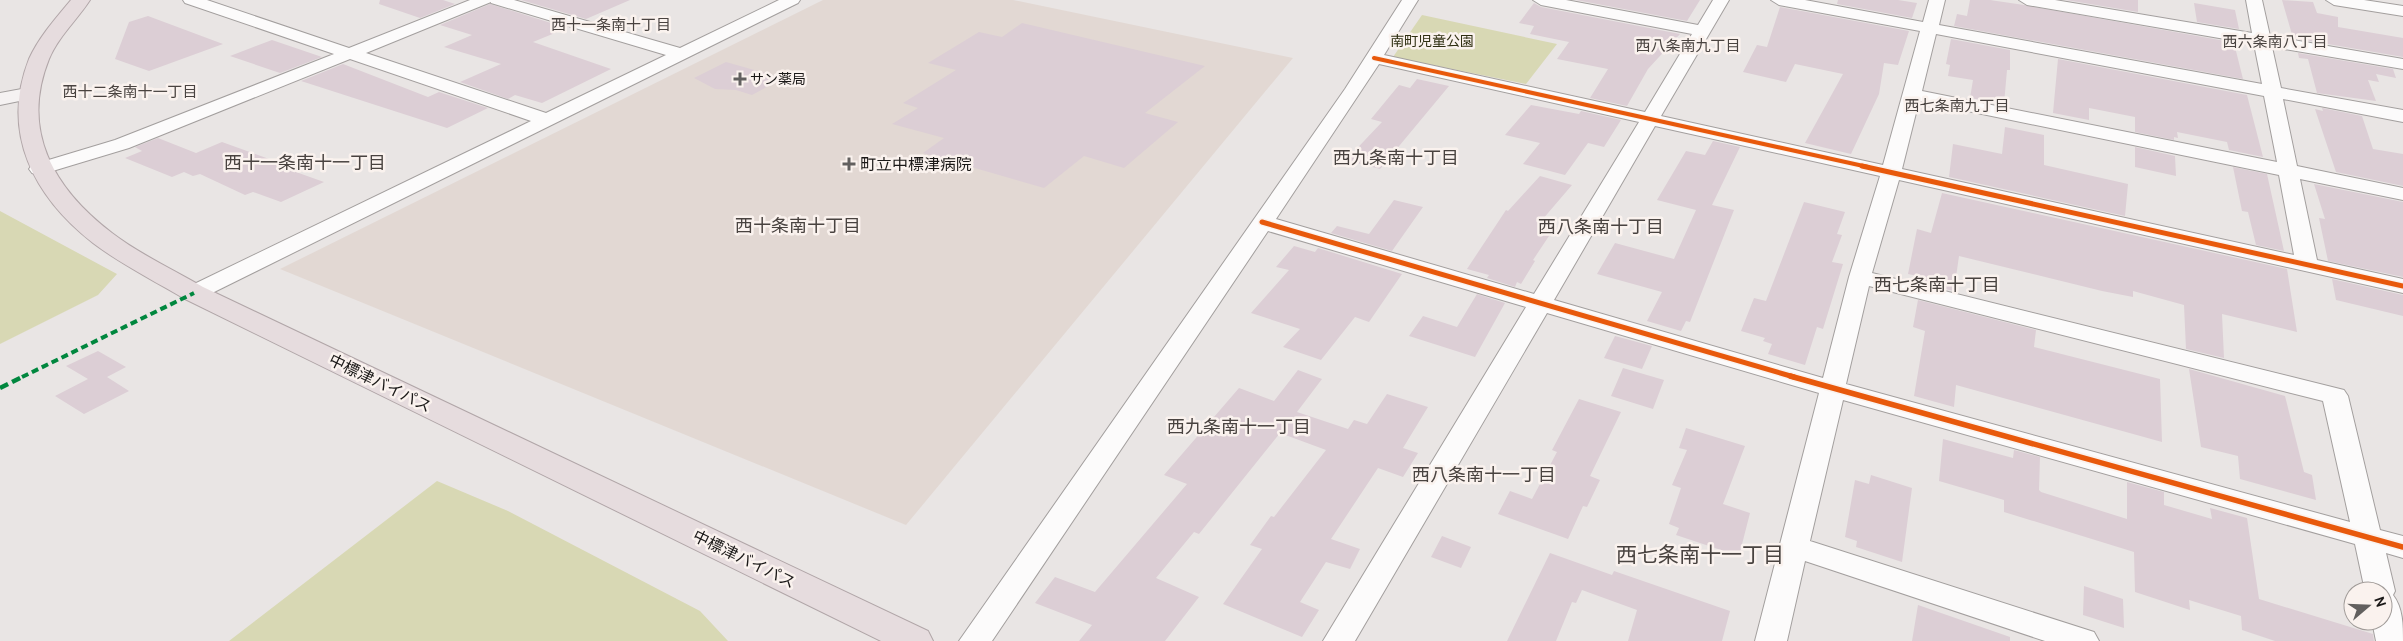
<svg xmlns="http://www.w3.org/2000/svg" width="2403" height="641" font-family="Cabin,'Noto Sans JP',sans-serif">
	<style>
		.built { fill: #e2d8d3 }
		.green { fill: #d8d8b4 }
		.building { fill: #dcced5 }
		.lines { fill: none; stroke-linecap: round; stroke-linejoin: round }
		.street-casing { stroke: #a39f9e; stroke-width: 2 }
		.secondary-casing { stroke: #a39f9e; stroke-width: 2 }
		.highway-casing { stroke: #b1a6a8; stroke-width: 2 }
		.street { fill: #fcfbfb; fill-rule: evenodd }
		.secondary { fill: #f5f2f2; fill-rule: evenodd }
		.highway { fill: #e6dcde; fill-rule: evenodd }
		.quiet-far1 { stroke: #00873e; stroke-width: 4; stroke-dasharray: 7 4; stroke-linecap: butt }
		.quiet { stroke: #00873e; stroke-width: 4.5; stroke-dasharray: 9 4.5; stroke-linecap: butt }
		.cycleway-far2-casing { stroke: #faf2ee; stroke-width: 6 }
		.cycleway-far1-casing { stroke: #faf2ee; stroke-width: 8 }
		.cycleway-casing { stroke: #faf2ee; stroke-width: 9 }
		.cycleway-far2 { stroke: #e8590c; stroke-width: 4 }
		.cycleway-far1 { stroke: #e8590c; stroke-width: 5 }
		.cycleway { stroke: #e8590c; stroke-width: 5.5 }
		.poi-dot { fill: #62605f; stroke: #faf2ee; stroke-width: 2 }
		.labels { text-anchor: middle; dominant-baseline: central; stroke-width: 5; stroke-linejoin: round; paint-order: stroke }
		.far-park-label { font-size: 14px; fill: #2f2f12; stroke: #faf2ee }
		.far-poi-label { font-size: 14px; fill: #1a1817; stroke: #faf2ee; text-anchor: start }
		.far-neighbourhood-label { font-size: 15px; fill: #494340; stroke: #faf2ee }
		.poi-label { font-size: 16px; fill: #1a1817; stroke: #faf2ee; text-anchor: start }
		.street-label { font-size: 16px; fill: #1a1817; stroke: #faf2ee }
		.neighbourhood-label { font-size: 18px; fill: #494340; stroke: #faf2ee }
		.near-neighbourhood-label { font-size: 21px; fill: #494340; stroke: #faf2ee }
	</style>
	<rect width="100%" height="100%" fill="#e9e5e4"/>
	<path class="built" d="M823,0H1013L1293,58L906,525L280,269Z"/>
	<path class="green" d="M1422,15L1557,44L1526,84L1393,57Z
		M0,211L117,274L98,295L0,344Z
		M437,481L508,511L700,611L728,641H229Z"/>
	<path class="building" d="M380,0H443L455,4L420,18L379,4Z
		M521,0H630L586,19Z
		M1576,0H1700L1687,21Z
		M1838,0H1898L1917,3L1912,18L1837,4Z
		M1970,0H1990L2024,5L2242,44L2243,48L2235,47L2243,79L1954,26L1957,14L1967,16Z
		M2066,0H2138V12Z
		M2282,0L2313,2L2317,13L2338,17V27L2403,38V57L2293,38Z
		M1534,3L1541,7L1680,34L1648,69L1627,106L1590,98L1608,69L1557,59L1569,42L1530,34L1534,26L1519,23Z
		M2194,3L2235,10L2239,29L2197,22Z
		M490,4L567,28L533,42L611,69L542,103L515,95L508,99L460,82L501,64L444,47L472,35L440,25Z
		M1780,7L1909,31L1898,65L1884,63L1879,94L1851,154L1805,143L1843,74L1795,64L1786,82L1743,72L1757,45L1767,47Z
		M148,16L223,44L149,71L115,59L129,22Z
		M1022,23L1205,66L1145,113L1178,122L1124,168L1084,156L1044,188L923,153L944,138L892,124L918,108L903,103L956,70L928,63L979,32L1002,37Z
		M1951,39L2010,50V70H2007L2004,104L1970,98L1973,80L1948,76L1950,65L1946,64Z
		M272,40L322,57L280,73L230,56Z
		M2298,53L2393,69L2396,78L2376,74L2379,82L2368,80L2376,101L2317,93L2308,59L2299,58Z
		M2058,59L2247,95L2263,157L2229,150L2227,142L2177,132L2178,138L2174,137V140L2135,132V117L2089,108V120L2053,113Z
		M726,62L783,78L752,95L736,90L715,89L694,78Z
		M343,64L428,97L439,92L488,108L447,128L301,81Z
		M1417,79L1449,86L1380,169L1346,160L1382,122L1371,119L1399,85L1410,88Z
		M1531,105L1579,114L1581,111L1621,120L1604,147L1588,143L1565,175L1523,164L1540,143L1505,135Z
		M2322,108L2362,116L2373,149L2403,154V186L2336,172L2315,109L2323,111Z
		M2005,127L2044,135V165L2128,184L2125,216L1949,177L1953,144L2002,154Z
		M158,138L196,153L222,142L269,159L265,161L324,182L281,202L253,192L245,195L200,174L193,176L184,172L172,177L125,158L142,151L135,147Z
		M1713,141L1740,147L1712,205L1734,210L1690,322L1686,321L1681,331L1647,321L1662,292L1597,274L1615,243L1674,259L1696,210L1657,200L1686,151L1705,155Z
		M2135,147L2175,156L2176,176L2135,167Z
		M2233,167L2267,174L2284,251L2256,245L2248,212L2242,211Z
		M1540,176L1572,185L1542,220L1557,224L1533,260L1535,261L1521,284L1517,282L1515,287L1487,278L1489,275L1467,269L1506,210L1508,211Z
		M2314,184L2403,202V277L2328,261L2319,218L2325,219Z
		M1942,193L2287,269L2297,332L2222,314L2224,358L2186,349L2184,305L2133,291V297L2102,291L1959,256L1954,291L1921,283L1922,277L1908,274L1917,229L1931,233Z
		M1394,200L1423,207L1392,251L1331,233L1337,226L1369,234Z
		M1804,202L1845,212L1837,234L1842,235L1832,262L1843,264L1823,329L1817,327L1805,365L1768,354L1772,344L1763,341L1765,338L1741,331L1754,298L1766,301Z
		M1294,246L1315,252L1318,248L1402,274L1369,322L1355,317L1321,360L1283,347L1300,329L1251,313L1289,270L1276,267Z
		M2332,279L2403,295V316L2336,300Z
		M1477,294L1505,303L1475,357L1409,336L1423,316L1457,327Z
		M1918,300L2036,330L2034,347L2160,379L2162,442L1956,385L1954,407L1914,396L1925,331L1913,327Z
		M1615,336L1652,346L1642,369L1604,358Z
		M98,351L126,367L107,377L129,391L84,414L55,396L88,379L66,366Z
		M1623,368L1664,380L1653,409L1611,396Z
		M2189,369L2285,396L2304,472L2312,475L2316,500L2240,479L2238,456L2201,447Z
		M1298,370L1322,379L1297,412L1348,429L1354,420L1367,424L1387,394L1428,407L1403,448L1418,453L1403,477L1378,468L1331,539L1360,549L1350,569L1326,562L1300,602L1319,610L1302,637L1223,604L1262,549L1250,545L1271,516L1274,517L1326,450L1280,433L1199,534L1194,532L1156,578L1199,597L1165,641H1079L1092,625L1035,603L1055,577L1095,592L1187,484L1164,475L1239,388L1274,401Z
		M1579,399L1621,412L1590,476L1600,480L1587,507L1583,506L1568,539L1498,514L1510,491L1532,499L1557,452L1552,450Z
		M1686,428L1745,446L1723,504L1750,513L1739,556L1676,535L1679,528L1669,524L1681,488L1672,485L1687,450L1679,448Z
		M1943,439L2013,458L2014,450L2040,457L2039,490L2041,492L2127,519V482L2164,492V505L2212,519L2210,508L2247,518L2259,599L2373,634L2374,641H2275L2242,630L2241,616L2189,600L2190,610L2135,592L2134,552L2004,512V500L1939,481Z
		M1871,475L1912,488L1902,562L1856,547L1857,541L1845,537L1855,480L1869,484Z
		M1442,536L1471,547L1461,568L1431,557Z
		M1550,553L1612,575L1614,571L1730,611L1722,641H1628L1637,610L1582,590L1576,603L1572,602L1556,641H1507Z
		M2084,586L2123,599L2124,628L2083,615Z
		M1918,605L2010,637V641H1912Z"/>
	<g class="lines">
		<g class="street-casing">
			<path id="street" d="M183,0H207L349,48L470,0H514L680,48L779,0H800L798,3L202,298L194,300L186,298L182,293L186,288L531,121L350,59L129,148L46,173L39,175L32,173L29,169L32,165L115,140L334,54L185,3ZM491,2V3L666,55L546,113L366,53Z
				M1402,0H1418L1384,55L1645,112L1692,34L1541,5L1533,0H1566L1698,25L1713,0H1729L1661,116L1883,165L1920,31L1779,5L1771,0H1805L1923,22L1929,0H1945L1939,25L2262,84L2254,44L2027,5L2019,0H2055L2252,33L2246,0H2262L2270,36L2403,59V69L2272,47L2281,88L2403,110V122L2283,99L2297,166L2403,188V200L2300,179L2317,260L2403,279V293L1899,180L1872,273L2344,390L2348,396L2380,530L2403,536V558L2386,553L2395,591L2393,595C2403,608 2403,625 2403,641H2376L2372,621H2383V591H2365L2355,544L1843,400L1810,541L2094,632L2099,641H2045L1805,561L1787,641H1755L1819,393L1547,313L1355,641H1323L1526,307L1268,231L992,641H959L1345,89ZM1936,34L2264,96L2277,162L1922,91ZM1379,64L1639,122L1534,294L1276,219ZM1919,101L2279,175L2294,255L1902,169ZM1655,126L1880,176L1849,277L1823,378L1554,300ZM1869,286L2323,401L2350,522L1846,384Z
				M2326,0H2364L2403,6V16L2334,5Z"/>
		</g>
		<g class="secondary-casing">
			<path id="secondary" d="M27,88L34,90L38,94L34,98L0,105V93Z"/>
		</g>
		<g class="highway-casing">
			<path id="highway" d="M71,0H90C77,20 58,37 49,59C20,131 54,189 112,233C139,254 174,270 203,287L928,631L933,641H881L185,299C156,282 119,263 93,243C34,197 0,133 29,59C39,37 56,18 71,0Z"/>
		</g>
		<use href="#street" class="street"/>
		<use href="#secondary" class="secondary"/>
		<use href="#highway" class="highway"/>
		<path class="quiet-far1" d="M22,377L194,293"/>
		<path class="quiet" d="M0,388L24,376"/>
		<g class="cycleway-far2-casing">
			<path id="cycleway-far2" d="M1374,58L1868,167"/>
		</g>
		<g class="cycleway-far1-casing">
			<path id="cycleway-far1" d="M1862,166L2403,286
				M1262,222L1794,377"/>
		</g>
		<g class="cycleway-casing">
			<path id="cycleway" d="M1790,376L2403,547"/>
		</g>
		<use href="#cycleway-far2" class="cycleway-far2"/>
		<use href="#cycleway-far1" class="cycleway-far1"/>
		<use href="#cycleway" class="cycleway"/>
	</g>
	<g class="poi-dot">
		<path d="M737.5 71.5h5v5h5v5h-5v5h-5v-5h-5v-5h5z"/>
		<path d="M846.5 156.5h5v5h5v5h-5v5h-5v-5h-5v-5h5z"/>
	</g>
	<g class="labels">
		<g class="far-park-label">
			<text x="1432" y="41">南町児童公園</text>
		</g>
		<g class="far-poi-label">
			<text x="750" y="79">サン薬局</text>
		</g>
		<g class="far-neighbourhood-label">
			<text x="611" y="25">西十一条南十丁目</text>
			<text x="2275" y="42">西六条南八丁目</text>
			<text x="1688" y="46">西八条南九丁目</text>
			<text x="130" y="92">西十二条南十一丁目</text>
			<text x="1957" y="106">西七条南九丁目</text>
		</g>
		<g class="poi-label">
			<text x="860" y="164">町立中標津病院</text>
		</g>
		<g class="street-label">
			<text transform="translate(380 383) rotate(26)">中標津バイパス</text>
			<text transform="translate(744 559) rotate(26)">中標津バイパス</text>
		</g>
		<g class="neighbourhood-label">
			<text x="1396" y="158">西九条南十丁目</text>
			<text x="305" y="163">西十一条南十一丁目</text>
			<text x="798" y="226">西十条南十丁目</text>
			<text x="1601" y="227">西八条南十丁目</text>
			<text x="1937" y="285">西七条南十丁目</text>
			<text x="1239" y="427">西九条南十一丁目</text>
			<text x="1484" y="475">西八条南十一丁目</text>
		</g>
		<g class="near-neighbourhood-label">
			<text x="1700" y="554">西七条南十一丁目</text>
		</g>
	</g>
	<g transform="translate(2368 606) rotate(71)"><circle r="24" fill="#faf2ee" stroke="#a09b98"/>
	<path d="M0-4L9 19L0 12L-9 19Z" fill="#62605f"/>
	<text y="-8" font-size="14" font-weight="bold" text-anchor="middle" fill="#1a1817">N</text>
	</g>
</svg>
